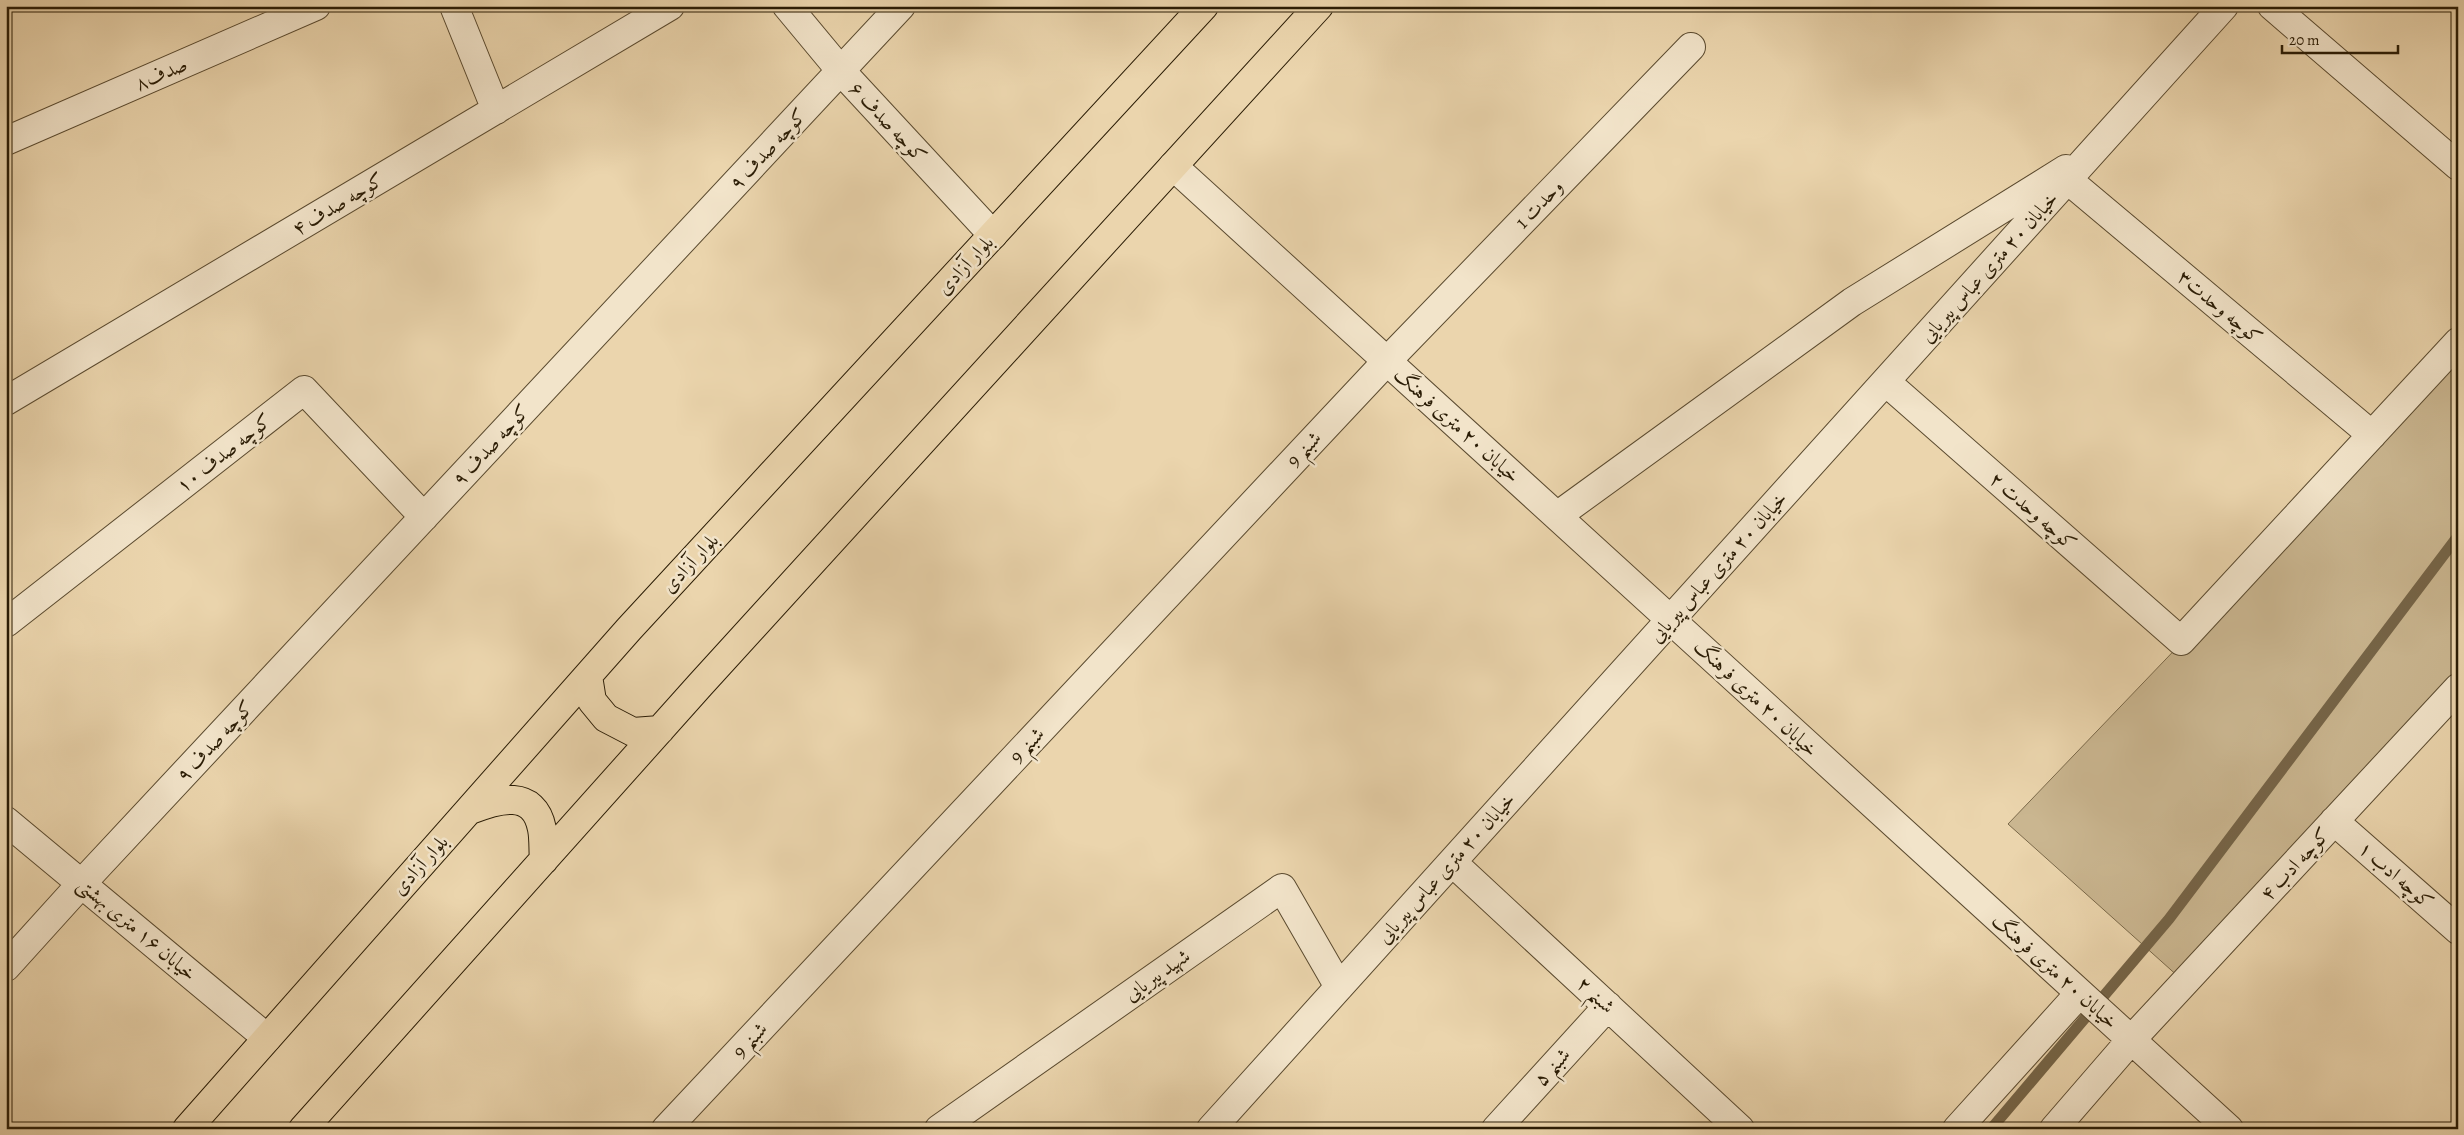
<svg xmlns="http://www.w3.org/2000/svg" width="2464" height="1135" font-family="Alegreya,Amiri,serif">
	<style>
		.green { fill: #cab690; stroke: #7a694a }
		.lines { fill: none; stroke-linecap: round; stroke-linejoin: round }
		.stream { stroke: #766548; stroke-width: 11 }
		.minor-casing { stroke: #5a4a2f; stroke-width: 30 }
		.major-casing { stroke: #2a1c05; stroke-width: 30 }
		.minor { stroke: #f2e4ca; stroke-width: 28 }
		.major { stroke: #ebd5ad; stroke-width: 28 }
		.labels { text-anchor: middle; dominant-baseline: central; stroke-width: 5; stroke-linejoin: round; paint-order: stroke }
		.street-label { font-size: 20px; fill: #2a1c05; stroke: #f2e4ca }
	</style>
	<rect width="100%" height="100%" fill="#ebd5ad"/>
	<filter id="stains"><feTurbulence type="fractalNoise" baseFrequency=".004" numOctaves="4"/><feColorMatrix values="0 0 0 0 .2 0 0 0 0 .09 0 0 0 0 .02 0 0 0 .5 -.17"/></filter>
	<radialGradient id="worn" r=".72"><stop offset=".6" stop-color="#630" stop-opacity="0"/><stop offset="1" stop-color="#630" stop-opacity=".3"/></radialGradient>
	<path class="green" d="M2458,354V679L2190,987L2008,824Z"/>
	<g class="lines">
		<path class="stream" d="M1991,1129L2169,919L2458,536"/>
		<g class="minor-casing">
			<path id="minor" d="M454,6L496,110
				M787,6L841,71L993,235
				M2272,6L2458,166
				M6,141L316,6
				M1173,166L2229,1129
				M2068,180L2372,435
				M1886,382L2181,641L2458,342
				M6,401L670,6
				M1557,516L1852,302L2066,169
				M6,623L304,390L424,517
				M6,821L267,1038
				M2334,821L2458,930
				M1452,862L1740,1129
				M6,967L82,883L901,6
				M666,1129L1387,361L1691,47
				M939,1129L1282,888L1339,987
				M1211,1129L2224,6
				M1496,1129L1608,1006
				M1957,1129L2079,994
				M2054,1129L2131,1040L2458,688"/>
		</g>
		<g class="major-casing">
			<path id="major" d="M588,676L592,701L606,718L633,732L660,730
				M470,810C498,799 534,788 542,829C544,839 543,850 544,860
				M187,1129L629,629L1204,6
				M303,1129L700,685L1319,6"/>
		</g>
		<use href="#minor" class="minor"/>
		<use href="#major" class="major"/>
	</g>
	<g class="labels">
		<g class="street-label">
			<text transform="translate(161 74) rotate(-24)">صدف۸</text>
			<text transform="translate(888 122) rotate(47)">کوچه صدف ۶</text>
			<text transform="translate(768 149) rotate(-47)">کوچه صدف ۹</text>
			<text transform="translate(338 204) rotate(-31)">کوچه صدف ۴</text>
			<text transform="translate(1539 204) rotate(-46)">وحدت 1</text>
			<text transform="translate(965 265) rotate(-47)">بلوار آزادی</text>
			<text transform="translate(1989 267) rotate(-48)">خیابان ۲۰ متری عباس پیریایی</text>
			<text transform="translate(2220 307) rotate(40)">کوچه وحدت۳</text>
			<text transform="translate(1457 425) rotate(42)">خیابان ۲۰ متری فرهنگ</text>
			<text transform="translate(491 445) rotate(-47)">کوچه صدف ۹</text>
			<text transform="translate(1304 449) rotate(-47)">شبنم 9</text>
			<text transform="translate(224 453) rotate(-38)">کوچه صدف ۱۰</text>
			<text transform="translate(2033 511) rotate(41)">کوچه وحدت ۲</text>
			<text transform="translate(690 563) rotate(-47)">بلوار آزادی</text>
			<text transform="translate(1718 567) rotate(-48)">خیابان ۲۰ متری عباس پیریایی</text>
			<text transform="translate(1756 698) rotate(43)">خیابان ۲۰ متری فرهنگ</text>
			<text transform="translate(215 741) rotate(-47)">کوچه صدف ۹</text>
			<text transform="translate(1027 745) rotate(-47)">شبنم 9</text>
			<text transform="translate(2295 864) rotate(-47)">کوچه ادب ۴</text>
			<text transform="translate(420 865) rotate(-48)">بلوار آزادی</text>
			<text transform="translate(1446 868) rotate(-48)">خیابان ۲۰ متری عباس پیریایی</text>
			<text transform="translate(2396 875) rotate(41)">کوچه ادب ۱</text>
			<text transform="translate(137 929) rotate(40)">خیابان ۱۶ متری بهشتی</text>
			<text transform="translate(2055 971) rotate(42)">خیابان ۲۰ متری فرهنگ</text>
			<text transform="translate(1157 975) rotate(-35)">شهید پیریایی</text>
			<text transform="translate(1596 995) rotate(43)">شبنم ۲</text>
			<text transform="translate(750 1040) rotate(-47)">شبنم 9</text>
			<text transform="translate(1552 1067) rotate(-48)">شبنم ۵</text>
		</g>
	</g>
	<rect width="2464" height="1135" fill="none" stroke="#ebd5ad" stroke-width="25"/>
	<rect x="8" y="8" width="2449" height="1120" fill="none" stroke="#2a1c05" stroke-width="2.5"/>
	<rect x="12" y="12" width="2439" height="1110" fill="none" stroke="#2a1c05"/>
	<path d="M2282 45v8h116v-8" fill="none" stroke="#2a1c05" stroke-width="2.5"/>
	<text x="2289" y="45" font-size="15" fill="#2a1c05" stroke="#f2e4ca" stroke-width="4" paint-order="stroke">20 m</text>
	<rect width="100%" height="100%" filter="url(#stains)"/>
	<rect width="100%" height="100%" fill="url(#worn)"/>
</svg>
